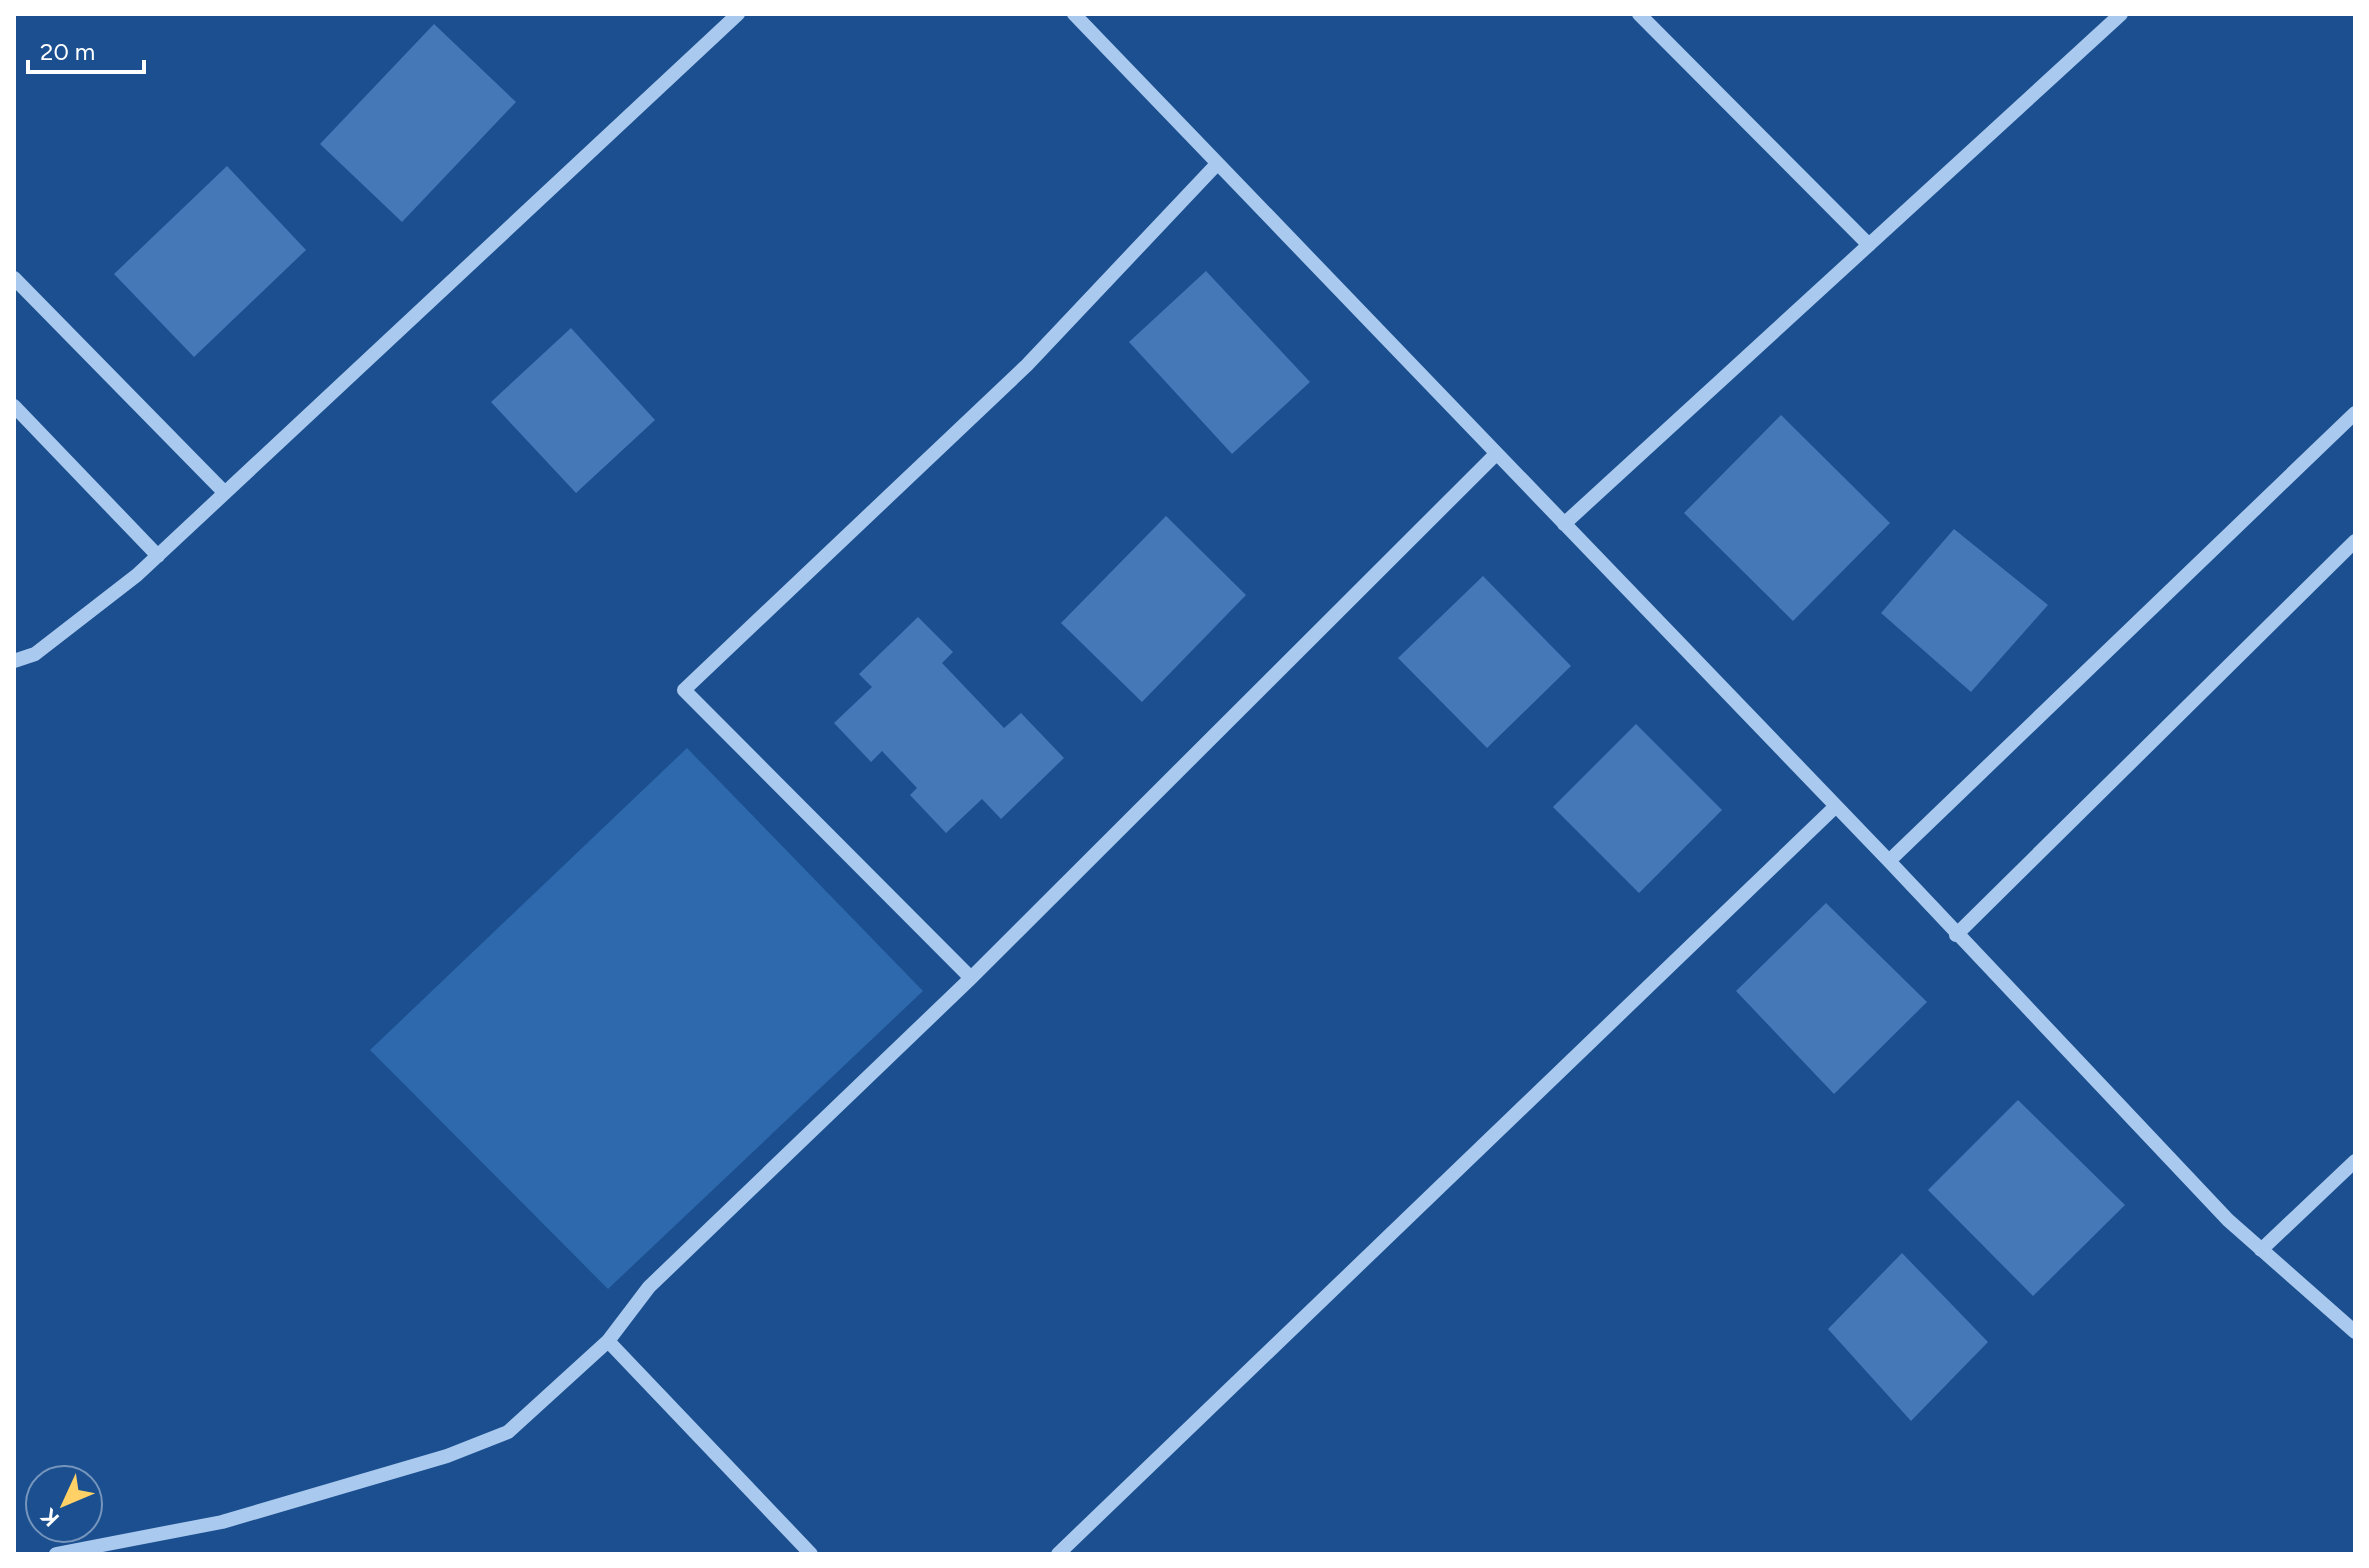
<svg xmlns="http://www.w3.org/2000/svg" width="2369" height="1568" font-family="Figtree,sans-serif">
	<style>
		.green { fill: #2e69ad }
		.building { fill: #4478b7 }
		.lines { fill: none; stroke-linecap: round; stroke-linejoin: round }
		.minor { stroke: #a9c9ee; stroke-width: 14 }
	</style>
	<rect width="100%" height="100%" fill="#1b4f8f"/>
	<path class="green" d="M687,748L923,991L608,1289L370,1050Z"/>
	<path class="building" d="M434,24L516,102L402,222L320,144Z
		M227,166L306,250L194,357L114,274Z
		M1206,271L1310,382L1232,454L1129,342Z
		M571,328L655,420L576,493L491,402Z
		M1781,415L1890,523L1793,621L1684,513Z
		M1166,516L1246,595L1142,702L1061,623Z
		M1954,529L2048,605L1971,692L1881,613Z
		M1483,576L1571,666L1487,748L1398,658Z
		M918,617L953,652L942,663L1004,728L1021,713L1064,758L1001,819L982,799L946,833L910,795L917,788L882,751L871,762L834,723L872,687L859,674Z
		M1636,724L1722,810L1639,893L1553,807Z
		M1826,903L1927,1002L1834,1094L1736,991Z
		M2018,1100L2125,1205L2033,1296L1928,1190Z
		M1902,1253L1988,1342L1911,1421L1828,1329Z"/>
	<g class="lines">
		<path class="minor" d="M1074,14L1889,861L2228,1220L2355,1332
			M1639,14L1869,245
			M14,278L225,493
			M14,406L158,556
			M1564,524L2121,14
			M14,661L35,654L137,575L738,14
			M1889,861L2355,413
			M1956,935L2355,541
			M971,978L684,690L1027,365L1216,165
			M2261,1250L2355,1161
			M608,1341L811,1554
			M56,1554L222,1522L447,1456L508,1432L608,1341L649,1287L971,978L1496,454
			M1058,1554L1836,806"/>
	</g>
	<rect width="2369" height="1568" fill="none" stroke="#ffffff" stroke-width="32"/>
	<g transform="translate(64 1504) rotate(226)"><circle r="38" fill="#1b4f8f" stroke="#7695bc" stroke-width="2"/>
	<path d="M0-6L14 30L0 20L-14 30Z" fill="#ffd166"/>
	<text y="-12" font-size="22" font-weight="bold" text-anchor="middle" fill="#ffffff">K</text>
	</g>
	<path d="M28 60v12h116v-12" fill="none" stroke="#ffffff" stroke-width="4"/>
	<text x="40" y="60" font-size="24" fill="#ffffff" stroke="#1b4f8f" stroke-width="6" paint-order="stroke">20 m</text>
</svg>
